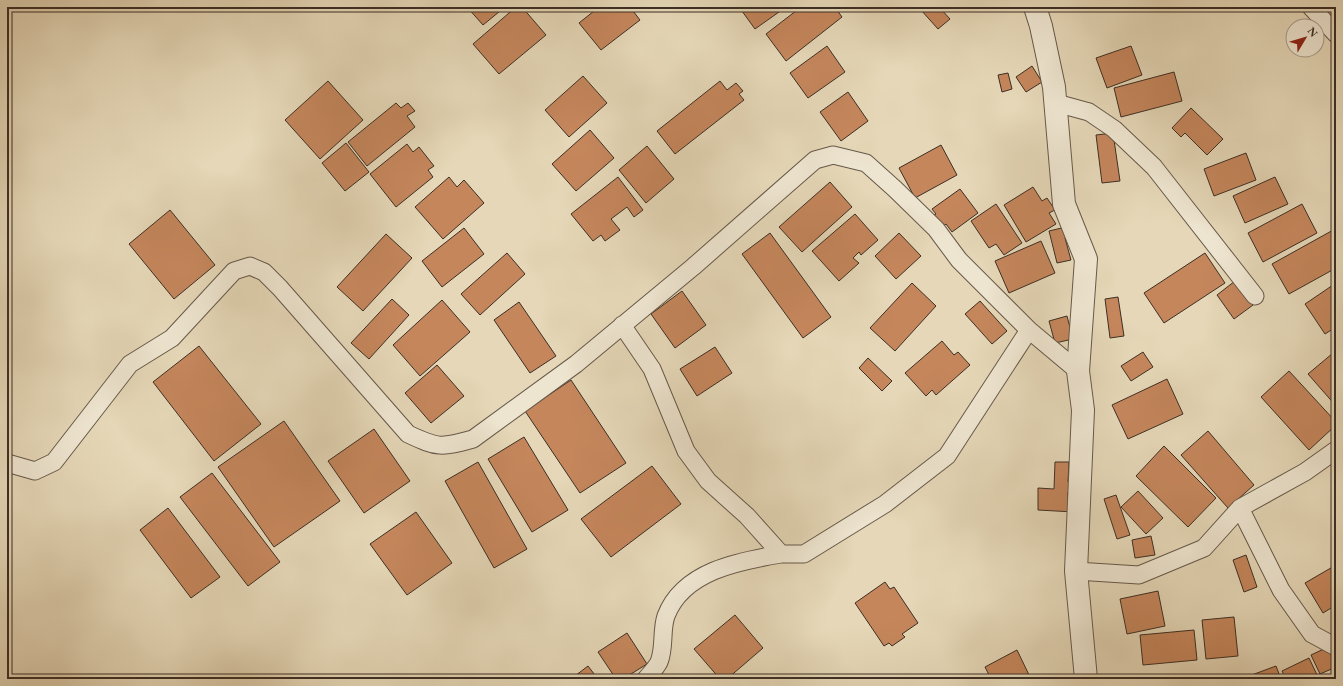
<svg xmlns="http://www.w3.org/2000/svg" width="1343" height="686" font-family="'EB Garamond',serif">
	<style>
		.building { fill: #c5865c; stroke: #3c2f25 }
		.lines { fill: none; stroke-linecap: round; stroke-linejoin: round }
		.minor-casing { stroke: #66594a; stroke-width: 19 }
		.tertiary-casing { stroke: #66594a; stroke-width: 24 }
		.minor { stroke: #eee5d0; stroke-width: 17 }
		.tertiary { stroke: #eee5d0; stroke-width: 22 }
	</style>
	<rect width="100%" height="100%" fill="#e5d7b7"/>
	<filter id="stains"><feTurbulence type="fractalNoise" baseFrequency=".005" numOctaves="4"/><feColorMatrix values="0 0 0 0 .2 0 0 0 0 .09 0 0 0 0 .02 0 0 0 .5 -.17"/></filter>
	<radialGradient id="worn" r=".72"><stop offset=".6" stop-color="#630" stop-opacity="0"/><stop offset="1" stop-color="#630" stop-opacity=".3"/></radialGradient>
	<path class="building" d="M467,7H505L483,25Z
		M516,7H522L546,35L499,74L473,44Z
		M599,7H630L640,20L601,50L579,23Z
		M739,7H786L755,29Z
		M801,7H835L842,17L786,61L766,34Z
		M924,7H939L950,19L938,29L921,10Z
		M827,46L845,72L808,98L790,73Z
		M1131,46L1142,75L1107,88L1096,58Z
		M1032,66L1042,82L1026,92L1016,77Z
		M1174,72L1182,101L1121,117L1114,88Z
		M1008,73L1012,89L1002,92L998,75Z
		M583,76L607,103L569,137L545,110Z
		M328,81L363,120L320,159L285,120Z
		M720,81L727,90L736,83L743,91L739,94L744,100L675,154L657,131Z
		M848,92L868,121L841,141L820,112Z
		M396,103L401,108L408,103L415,111L407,116L415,127L367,166L348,142Z
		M1191,108L1223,139L1207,155L1185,133L1181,137L1172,128Z
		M590,130L614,158L576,191L552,164Z
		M1113,133L1120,181L1102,183L1096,135Z
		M346,143L369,172L345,191L322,163Z
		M407,144L413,152L419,147L434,166L428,170L433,177L396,207L370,174Z
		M941,145L957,175L915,198L899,168Z
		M647,146L674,179L646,203L619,170Z
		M1246,153L1256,180L1214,196L1204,169Z
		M449,177L457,187L464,180L484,203L443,239L415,207Z
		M618,177L643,210L634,217L627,207L611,219L620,230L605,241L601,235L593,241L571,214Z
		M1275,177L1288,204L1245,223L1233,196Z
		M830,182L852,207L802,252L779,227Z
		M1033,187L1042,201L1047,198L1055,210L1049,213L1056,224L1026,242L1004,205Z
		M960,189L978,213L952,232L946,224L942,227L934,215L936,214L932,209Z
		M996,204L1022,243L1004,255L996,244L989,248L971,221Z
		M1302,204L1317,233L1263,262L1248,233Z
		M170,210L215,265L174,299L129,244Z
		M855,214L878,240L861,255L859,252L853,258L859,263L839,281L812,251Z
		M1070,226L1073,236L1065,238L1071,260L1057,263L1049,231Z
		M464,228L484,254L442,287L422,261Z
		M1335,229L1336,268L1289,294L1272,264Z
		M770,233L831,317L803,338L742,254Z
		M899,233L921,256L896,279L875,256Z
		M386,234L412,258L363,311L337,287Z
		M1041,241L1055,273L1009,293L995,261Z
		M507,253L525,274L480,315L461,294Z
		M1205,253L1225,283L1164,323L1144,293Z
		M1235,281L1253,305L1234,319L1217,295Z
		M912,283L936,306L895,351L870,328Z
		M1336,283V327L1325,334L1305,304Z
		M682,291L706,325L675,348L651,314Z
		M1118,297L1124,336L1110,338L1105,299Z
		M392,299L409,315L369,359L351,343Z
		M442,300L470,332L420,376L393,345Z
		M980,301L1007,331L992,344L965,314Z
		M519,302L556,356L530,373L494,320Z
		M1067,316L1073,339L1055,343L1049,321Z
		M942,341L954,355L958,352L970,365L936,395L932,390L926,396L905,373Z
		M199,346L261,424L214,461L153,382Z
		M715,347L732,373L697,396L680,369Z
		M1143,352L1153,367L1131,381L1121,366Z
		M1333,353L1336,356V406L1308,374Z
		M868,358L892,381L882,391L859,368Z
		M437,365L464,396L431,423L405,393Z
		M1289,371L1336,422V425L1309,450L1261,397Z
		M1167,379L1183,414L1128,439L1112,405Z
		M571,380L626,463L580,493L525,411Z
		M284,421L340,501L274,547L218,467Z
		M374,429L410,481L364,513L328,461Z
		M1208,431L1254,485L1228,508L1181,455Z
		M524,437L568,510L532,532L488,459Z
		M1164,446L1216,498L1188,527L1136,476Z
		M478,462L527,549L494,568L445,481Z
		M1055,462H1069L1068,482H1076V493L1068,492V502L1075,503L1074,512L1038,510V488L1054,489Z
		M652,466L681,504L611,557L581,519Z
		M212,473L280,562L248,586L180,497Z
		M1138,491L1163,518L1146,534L1121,507Z
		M1116,495L1130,535L1117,539L1104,499Z
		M168,508L220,577L191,598L140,530Z
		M416,512L452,563L407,595L370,544Z
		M1151,536L1155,555L1135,558L1132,540Z
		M1246,555L1257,587L1244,592L1233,560Z
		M1336,565V605L1323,613L1305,583Z
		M885,582L890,589L894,587L918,623L902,634L905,637L892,646L889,643L884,646L855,603Z
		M1158,591L1165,626L1127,634L1120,599Z
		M735,615L763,648L727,679H720L694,649Z
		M1234,617L1238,656L1206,659L1202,620Z
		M1194,630L1197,660L1143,665L1140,635Z
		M627,633L647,664L623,679H616L598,652Z
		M1328,647L1336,667L1320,674L1311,655Z
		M1017,650L1031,679H991L985,667Z
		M1309,658L1319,679H1286L1282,671Z
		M588,666L598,679H571Z
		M1276,666L1281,679H1251L1249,676Z"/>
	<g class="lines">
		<g class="minor-casing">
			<path id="minor" d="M1311,7L1336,34
				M1056,103L1089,112L1114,129L1154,167L1255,296
				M622,325L652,369L686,451L708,481L747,516L781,554H804L885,504L947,456L1029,330
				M7,463L35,471L54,462L130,364L172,338L234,271L250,266L264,272L280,288L408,434C438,448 441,448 473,439L576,364L693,267L815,160L833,155L866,163L895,189L936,229L959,260L1029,330L1078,371
				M1240,508L1281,590L1312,634L1336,647
				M1076,571L1139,575L1204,548L1240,508L1305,472L1336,450
				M646,679C650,674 656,668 659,662C665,648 661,630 666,616C683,571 739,561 781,554"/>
		</g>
		<g class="tertiary-casing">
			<path id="tertiary" d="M1035,7L1041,26L1054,87L1064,204L1086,259L1078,371L1083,410L1076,571L1086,679"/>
		</g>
		<use href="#minor" class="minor"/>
		<use href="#tertiary" class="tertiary"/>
	</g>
	<rect width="1343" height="686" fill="none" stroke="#e5d7b7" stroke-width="24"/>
	<rect x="8" y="8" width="1327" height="670" fill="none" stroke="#3c2f25" stroke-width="2"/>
	<rect x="12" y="12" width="1319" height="662" fill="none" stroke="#3c2f25"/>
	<g transform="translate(1305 38) rotate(52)"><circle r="19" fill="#eee5d0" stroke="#a79c8c"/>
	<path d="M0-3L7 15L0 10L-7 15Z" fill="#8f2418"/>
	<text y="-6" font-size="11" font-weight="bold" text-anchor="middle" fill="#3c2f25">N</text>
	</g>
	<rect width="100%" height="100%" filter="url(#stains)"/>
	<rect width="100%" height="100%" fill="url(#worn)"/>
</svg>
